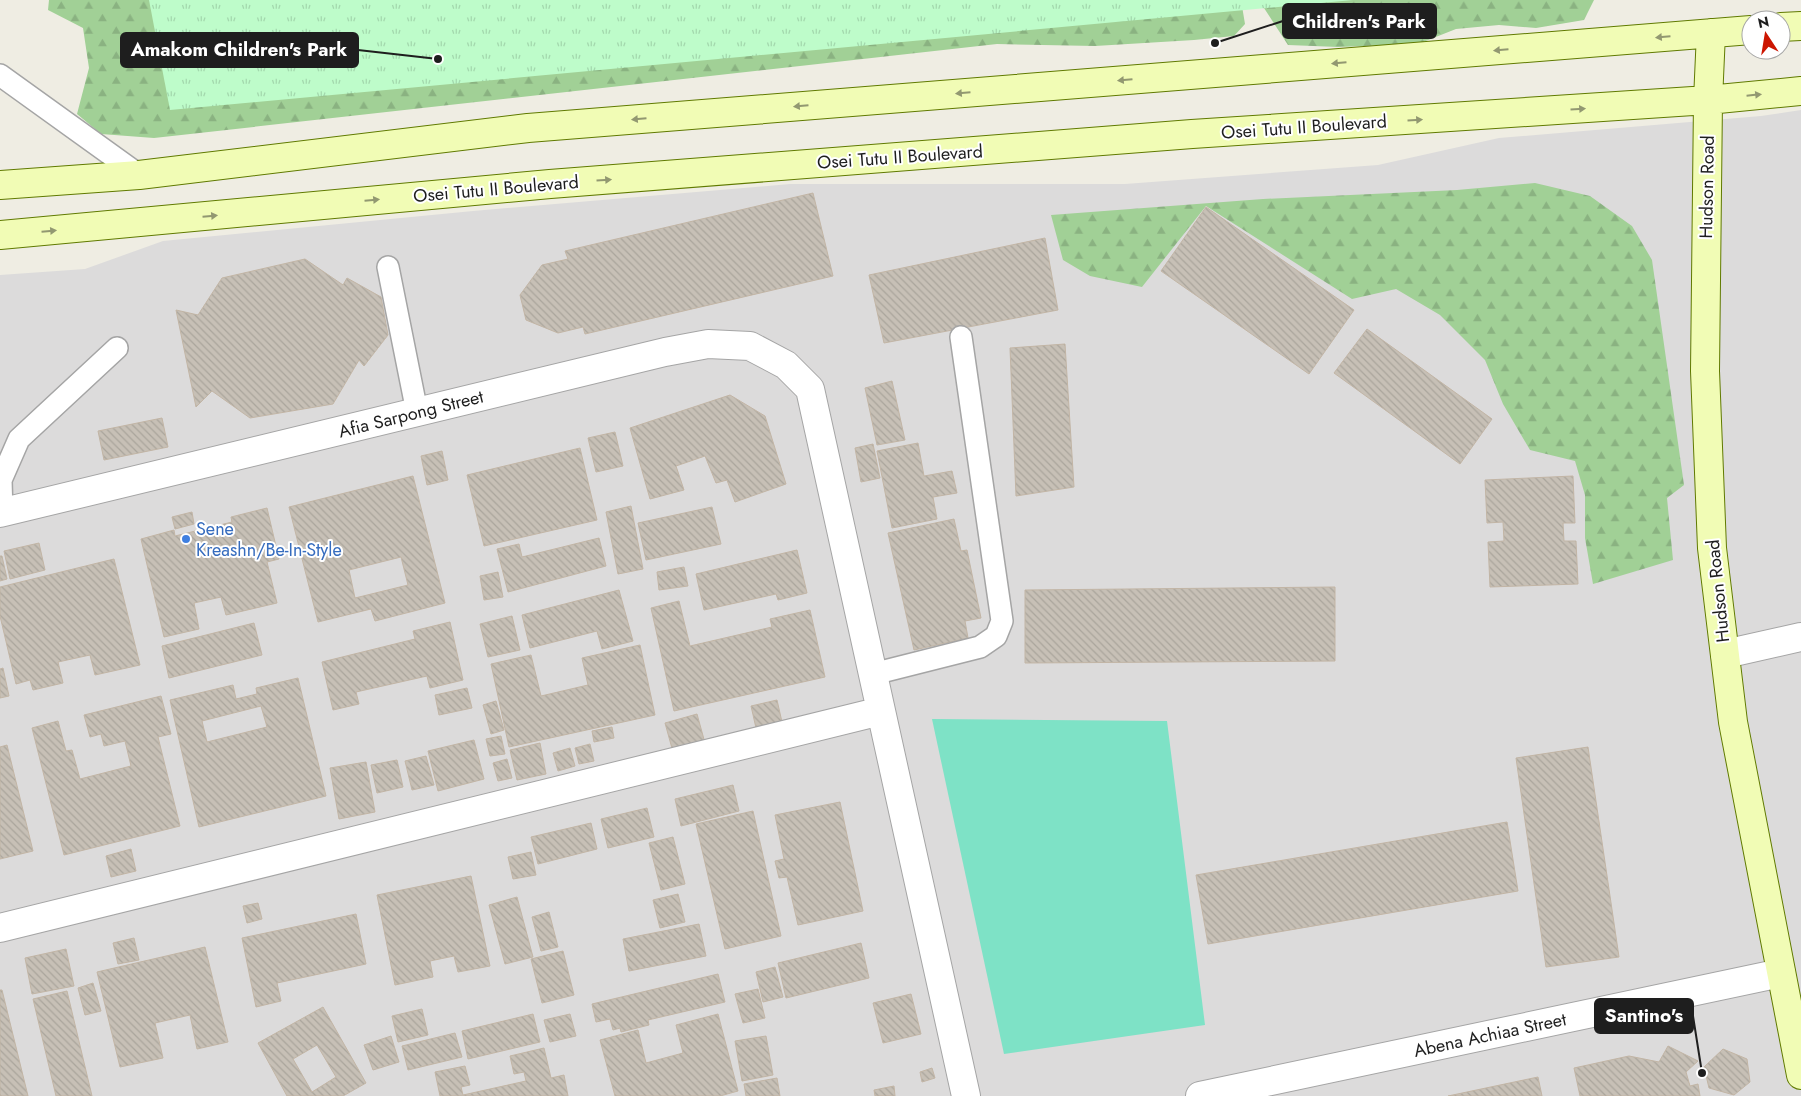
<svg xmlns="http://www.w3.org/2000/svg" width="1801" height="1096" font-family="Jost,sans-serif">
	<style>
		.residential { fill: #dcdbdb }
		.forest { fill: url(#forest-firs) }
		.park { fill: url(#park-tufts) }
		.pitch { fill: #7ee2c6 }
		.building { fill: url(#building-back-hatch); stroke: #c2b5a5; fill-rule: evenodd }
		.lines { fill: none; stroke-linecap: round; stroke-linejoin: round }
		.lane-casing { stroke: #a5a5a5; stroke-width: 24 }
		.street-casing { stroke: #a5a5a5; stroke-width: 30 }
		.secondary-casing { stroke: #607a00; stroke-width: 30 }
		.lane { stroke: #fff; stroke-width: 21 }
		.street { stroke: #fff; stroke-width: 28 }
		.secondary { stroke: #f1fcb5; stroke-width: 28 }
		.oneway { fill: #929871 }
		.shop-dot { fill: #3f7fe0; stroke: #fff; stroke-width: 2 }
		.labels { text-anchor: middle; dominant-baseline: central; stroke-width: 4; stroke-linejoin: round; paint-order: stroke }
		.street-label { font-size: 18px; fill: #1e1e1e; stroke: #fff }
		.shop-label { font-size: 18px; fill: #366cbe; stroke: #fff; text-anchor: start }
		.leader { fill: none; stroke: #1e1e1e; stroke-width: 2 }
		.callout-dot { fill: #1e1e1e; stroke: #fff; stroke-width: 2 }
		.callout { fill: #1e1e1e; stroke: #1e1e1e; stroke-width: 2 }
		.callout-label { font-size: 19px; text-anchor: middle; font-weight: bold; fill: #fff }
	</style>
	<defs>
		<pattern id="forest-firs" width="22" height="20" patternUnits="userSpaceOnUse" patternTransform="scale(1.25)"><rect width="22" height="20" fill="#a1d096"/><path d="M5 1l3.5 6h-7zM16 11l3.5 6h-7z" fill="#8ab281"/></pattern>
		<pattern id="park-tufts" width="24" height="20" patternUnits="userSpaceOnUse" patternTransform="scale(1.25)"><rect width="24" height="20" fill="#befcca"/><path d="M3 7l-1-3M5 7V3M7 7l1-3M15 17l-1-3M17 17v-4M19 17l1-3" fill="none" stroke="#a3d8ad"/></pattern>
		<pattern id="building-back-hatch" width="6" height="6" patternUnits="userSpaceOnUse" patternTransform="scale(1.25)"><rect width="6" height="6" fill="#c7c0b6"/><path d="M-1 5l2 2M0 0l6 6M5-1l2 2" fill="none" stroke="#aaa59c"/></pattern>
	</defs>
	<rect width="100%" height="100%" fill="#efede3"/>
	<path class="residential" d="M1801,110V1096H0V275L85,269L163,241L473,211L790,184H1125L1378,165L1499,138L1761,116Z"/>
	<path class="forest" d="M49,0H1241L1245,24L1234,36L1194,40L1095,46L997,44L154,138L101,134L77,114L89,68L83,28L48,10Z
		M1265,0H1594L1584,20L1536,28L1499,25L1456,29L1418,44L1338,47L1288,45L1264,8Z
		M1535,183L1590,196L1632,226L1652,260L1684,485L1667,498L1673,560L1593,584L1585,538V495L1575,461L1530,450L1503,404L1485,360L1440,315L1396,289L1352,299L1206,206L1142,287L1090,276L1063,260L1051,215L1263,199L1457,190Z"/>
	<path class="park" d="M149,0H1353L170,110Z"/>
	<path class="pitch" d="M932,719L1167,721L1205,1025L1004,1054Z"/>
	<path class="building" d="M813,193L833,276L585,334L583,327L558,333L526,320L520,295L542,265L568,259L565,251Z
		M1206,207L1354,310L1309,374L1161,271Z
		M1045,238L1058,310L884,343L869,275Z
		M305,259L343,285L347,278L381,297L388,335L364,366L359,360L333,404L250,418L212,391L196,407L176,310L198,315L222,278Z
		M1367,329L1492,419L1460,464L1334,373Z
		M1065,344L1074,487L1016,496L1010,348Z
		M892,381L905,440L877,445L865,388Z
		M730,395L765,416L786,484L735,502L727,480L716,483L705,456L676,466L684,490L650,499L630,428Z
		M162,418L168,447L104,460L98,431Z
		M615,432L623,466L596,472L588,438Z
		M918,443L924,476L952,471L957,493L933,497L937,519L892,528L877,451Z
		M873,444L880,478L861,482L855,448Z
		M580,448L597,520L484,546L467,475Z
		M442,451L448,480L427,485L421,456Z
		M413,476L445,603L375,621L371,609L318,622L289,507ZM401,557L408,585L355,598L349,570Z
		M1573,476L1575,523H1563L1564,541H1576L1578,584L1490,587L1488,542L1504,541L1503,522L1487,523L1485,480Z
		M631,506L643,569L618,574L606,512Z
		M712,507L721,544L646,560L638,523Z
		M267,508L279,559L267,562L277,603L226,615L221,597L194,603L199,629L164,637L141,539L174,530L175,536L232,522L231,517Z
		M192,512L194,524L175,529L172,517Z
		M954,519L961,551L967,550L981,618L965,621L968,638L914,650L888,533Z
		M599,538L606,566L508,592L497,549L519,544L522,557Z
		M39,543L45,570L10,579L4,551Z
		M797,550L807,593L778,600L776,594L704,610L696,574Z
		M0,556H2L7,579L0,581Z
		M114,559L140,665L95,675L90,655L58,662L63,683L33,690L30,680L16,684L0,616V587Z
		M684,567L688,586L659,590L657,572Z
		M498,572L503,597L484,600L480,576Z
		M1335,587V661L1025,663V590Z
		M619,590L633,641L602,649L597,631L530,648L522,615Z
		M679,601L690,646L772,627L770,619L810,610L825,677L674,711L651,608Z
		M512,616L520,650L488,657L480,624Z
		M450,622L463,680L430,688L427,676L356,692L359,704L333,710L322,662L415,639L413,631Z
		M254,623L262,655L169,678L162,646Z
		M640,645L655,715L509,747L491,664L531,655L541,696L588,685L582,658Z
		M3,668L9,696L0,698V669Z
		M298,678L326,796L199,827L170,700L233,685L236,699L257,694L256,688ZM261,706L267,727L207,742L202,721Z
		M467,688L472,708L439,715L435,695Z
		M161,696L171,734L158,737L180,826L64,855L32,728L58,721L66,751L72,750L80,779L131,766L125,741L104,746L101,734L90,737L84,715Z
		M777,700L782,722L756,728L751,706Z
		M496,701L504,730L491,734L483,705Z
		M697,714L705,743L673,752L665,723Z
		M612,727L614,738L594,742L592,731Z
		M501,736L505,754L490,756L486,739Z
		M474,740L484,779L438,791L428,751Z
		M540,743L546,774L517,780L510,750Z
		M590,744L594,761L579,764L575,748Z
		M7,745L33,851L0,859V747Z
		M1588,747L1619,957L1546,967L1516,758Z
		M570,748L575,766L558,771L553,753Z
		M426,756L434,785L412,790L405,761Z
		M507,759L512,778L498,781L493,763Z
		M397,760L403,787L377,793L371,765Z
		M366,762L375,812L339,819L330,768Z
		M733,785L739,811L681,826L675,799Z
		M840,802L863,911L798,925L787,877L779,878L775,861L784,859L775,815Z
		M647,808L654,837L608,848L601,819Z
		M753,811L781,936L725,949L696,824Z
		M1507,822L1518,891L1208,944L1196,875Z
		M591,823L597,849L538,864L531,837Z
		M673,837L685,884L661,890L649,843Z
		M131,849L136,871L111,877L106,856Z
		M531,852L536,875L513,879L508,857Z
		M471,876L490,966L458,972L454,956L430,961L433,977L395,985L377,895Z
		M678,894L685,922L660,928L653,900Z
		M517,897L533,957L505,964L489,905Z
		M258,903L262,919L247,923L243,906Z
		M549,912L558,947L541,951L532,917Z
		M356,914L366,964L277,983L281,1001L256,1007L242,938Z
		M699,924L706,956L629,971L623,939Z
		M134,938L139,960L118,964L113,943Z
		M861,943L869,978L786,998L778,963Z
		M205,947L228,1042L197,1049L190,1015L155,1023L163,1058L120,1067L97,972Z
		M66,949L74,986L32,994L25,958Z
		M563,951L574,995L542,1003L531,959Z
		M775,967L783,997L763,1002L756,972Z
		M718,974L725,1002L648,1020L649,1025L621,1032L620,1028L613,1030L610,1019L596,1022L592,1004Z
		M93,983L101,1011L85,1015L78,988Z
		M758,989L765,1018L743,1023L735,994Z
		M0,990H2L28,1096H0Z
		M67,991L92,1096H56L33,999Z
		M911,994L921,1034L883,1043L873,1003Z
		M323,1007L366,1083L343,1096H287L258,1043ZM317,1045L336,1077L312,1092L293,1059Z
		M422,1009L428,1035L398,1042L392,1016Z
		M533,1014L540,1042L468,1059L462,1031Z
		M570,1014L576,1036L550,1042L544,1020Z
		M718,1014L738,1091L720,1096H615L600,1040L638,1030L646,1063L683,1053L676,1025Z
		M455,1033L462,1057L408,1070L402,1046Z
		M391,1036L399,1062L373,1070L364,1045Z
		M766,1036L773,1075L742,1081L735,1041Z
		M1668,1046L1698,1061L1686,1072L1690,1086L1698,1084L1700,1096H1580L1574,1068L1629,1056L1659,1062Z
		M544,1048L551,1078L564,1075L568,1096H440L435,1072L465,1066L470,1085L461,1087L463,1095L526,1081L524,1072L514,1074L510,1056Z
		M1723,1049L1747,1059L1750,1082L1734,1095L1709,1088L1704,1067Z
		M932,1068L935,1078L922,1082L920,1072Z
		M1538,1077L1542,1096H1448Z
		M777,1078L780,1096H746L744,1084Z
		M894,1086L895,1096H875L874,1090Z"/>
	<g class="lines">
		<g class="lane-casing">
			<path id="lane" d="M0,75L139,175
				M388,267L417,412
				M2,513L1,480L19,439L117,348
				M873,674L980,647L996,636L1002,621L961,337"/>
		</g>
		<g class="street-casing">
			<path id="street" d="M0,513L665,352L708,344L750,346L786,365L810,389L966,1096
				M1725,654L1801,637
				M0,928L881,711
				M1200,1096L1781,973"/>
		</g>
		<g class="secondary-casing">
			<path id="secondary" d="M1781,27L1801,26
				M1711,33L1708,100L1705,371L1712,548L1733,722L1801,1075
				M0,185L139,175L528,128L1751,30
				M0,235L550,184L1192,134L1708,100L1801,91"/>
		</g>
		<use href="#lane" class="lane"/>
		<use href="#street" class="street"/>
		<use href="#secondary" class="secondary"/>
	</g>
	<defs><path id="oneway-solid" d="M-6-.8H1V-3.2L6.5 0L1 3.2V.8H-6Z" transform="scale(1.25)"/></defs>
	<g class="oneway">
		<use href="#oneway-solid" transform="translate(1663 37) rotate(175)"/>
		<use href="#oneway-solid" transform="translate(1501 50) rotate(175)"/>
		<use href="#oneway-solid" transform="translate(1339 63) rotate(175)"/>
		<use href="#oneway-solid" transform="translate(1125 80) rotate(175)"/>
		<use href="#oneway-solid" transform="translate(963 93) rotate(175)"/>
		<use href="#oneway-solid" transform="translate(1754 95) rotate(-6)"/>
		<use href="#oneway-solid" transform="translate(801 106) rotate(175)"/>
		<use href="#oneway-solid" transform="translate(1578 109) rotate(-4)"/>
		<use href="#oneway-solid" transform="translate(639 119) rotate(175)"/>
		<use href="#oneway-solid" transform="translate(1415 120) rotate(-4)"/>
		<use href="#oneway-solid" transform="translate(604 180) rotate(-4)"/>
		<use href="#oneway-solid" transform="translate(372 200) rotate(-5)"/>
		<use href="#oneway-solid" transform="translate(210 216) rotate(-5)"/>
		<use href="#oneway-solid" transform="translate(49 231) rotate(-5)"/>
	</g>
	<circle class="shop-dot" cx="186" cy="539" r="5"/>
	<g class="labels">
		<g class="street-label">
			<text transform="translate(1304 127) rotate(-4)">Osei Tutu II Boulevard</text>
			<text transform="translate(900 157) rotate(-4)">Osei Tutu II Boulevard</text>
			<text transform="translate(1707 187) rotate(-89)">Hudson Road</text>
			<text transform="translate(496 189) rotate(-5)">Osei Tutu II Boulevard</text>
			<text transform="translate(411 414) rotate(-14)">Afia Sarpong Street</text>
			<text transform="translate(1718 591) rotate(-96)">Hudson Road</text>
			<text transform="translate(1490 1035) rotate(-12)">Abena Achiaa Street</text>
		</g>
		<g class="shop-label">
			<text x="196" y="529">Sene<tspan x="196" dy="21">Kreashn/Be-In-Style</tspan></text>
		</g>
	</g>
	<path class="leader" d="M1215 43L1283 21M438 59L358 50M1702 1073L1693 1016"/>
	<g class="callout-dot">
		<circle cx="1215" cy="43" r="5"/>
		<circle cx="438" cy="59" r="5"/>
		<circle cx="1702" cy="1073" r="5"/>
	</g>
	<g class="callout">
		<rect x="1283" y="4" width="153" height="34" rx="5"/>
		<rect x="121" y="33" width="237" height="34" rx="5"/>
		<rect x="1595" y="999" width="98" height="34" rx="5"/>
	</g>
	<g class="callout-label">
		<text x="1359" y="28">Children's Park</text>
		<text x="239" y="56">Amakom Children's Park</text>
		<text x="1644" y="1022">Santino's</text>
	</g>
	<g transform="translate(1766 35) rotate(348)"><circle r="24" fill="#ffffff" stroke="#a5a5a5"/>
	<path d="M0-4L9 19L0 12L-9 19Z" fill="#cc1500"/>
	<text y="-8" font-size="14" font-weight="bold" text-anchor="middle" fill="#1e1e1e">N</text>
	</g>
</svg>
